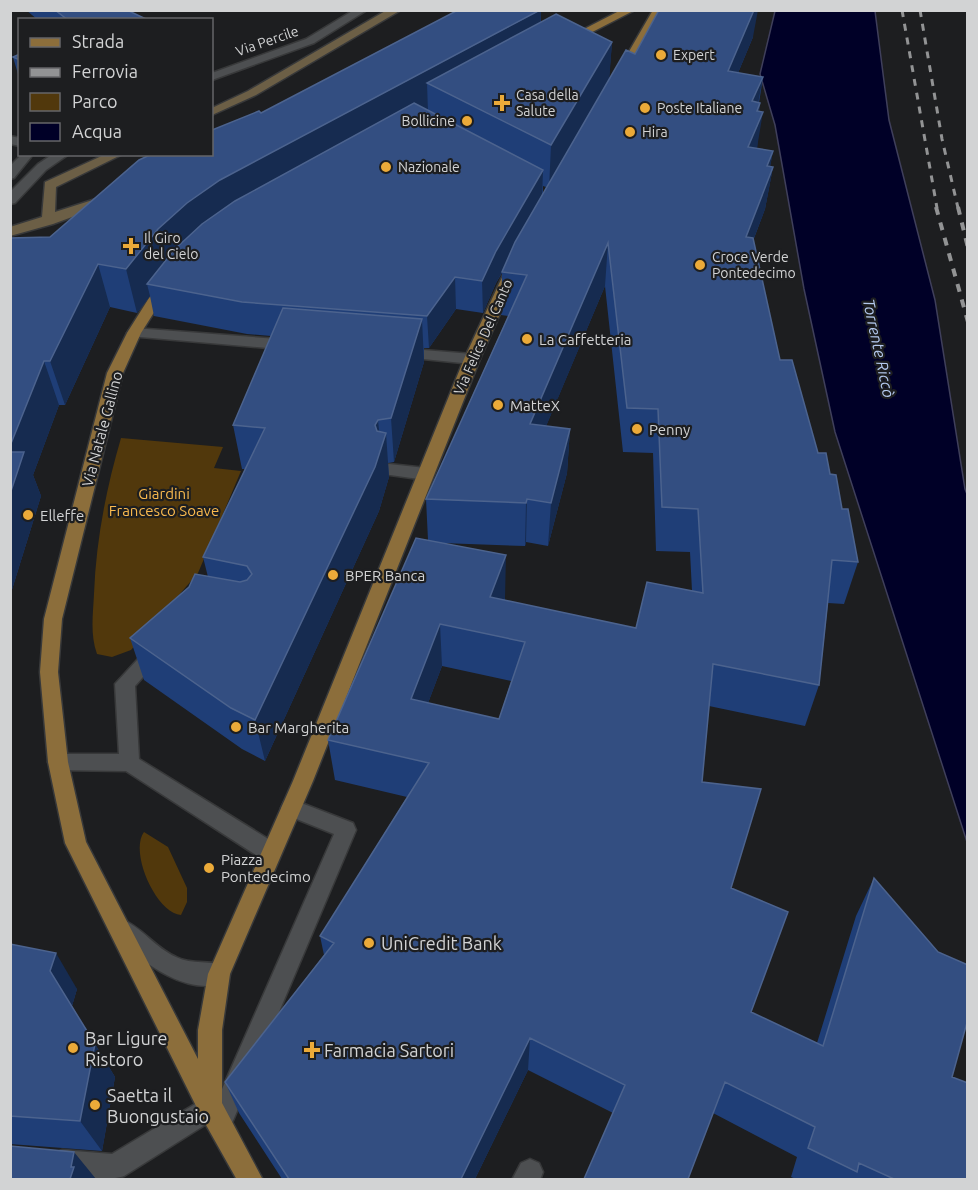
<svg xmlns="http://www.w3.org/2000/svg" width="978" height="1190" font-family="Ubuntu,sans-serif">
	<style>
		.green { fill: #51380c }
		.water { fill: #000027; stroke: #3f3f5b; stroke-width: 1.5 }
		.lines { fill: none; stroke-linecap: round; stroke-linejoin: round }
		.lane-casing { stroke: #38393a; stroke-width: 3 }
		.street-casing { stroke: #38393a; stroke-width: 3 }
		.secondary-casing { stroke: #38393a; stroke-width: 3 }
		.primary-casing { stroke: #38393a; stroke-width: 3 }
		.lane { fill: #4d4f51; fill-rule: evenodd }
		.street { fill: #4d4f51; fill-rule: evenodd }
		.secondary { fill: #6c5f46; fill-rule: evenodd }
		.primary { fill: #8c6e3b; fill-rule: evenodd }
		.rail-far1 { stroke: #929394; stroke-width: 3; stroke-dasharray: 7 7; stroke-linecap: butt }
		.rail { stroke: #929394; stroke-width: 4; stroke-dasharray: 8 8; stroke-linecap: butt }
		.wall { fill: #1f3e77; fill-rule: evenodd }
		.shaded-wall { fill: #162b50 }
		.building { fill: #334e81; stroke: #4c638e; stroke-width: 1.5; fill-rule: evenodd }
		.poi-dot { fill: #ebaa39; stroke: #1d1e20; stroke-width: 2 }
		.labels { text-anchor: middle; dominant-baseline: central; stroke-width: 4.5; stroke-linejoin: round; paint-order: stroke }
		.far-street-label { font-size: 14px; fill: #d2d3d4; stroke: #1d1e20 }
		.far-poi-label { font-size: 14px; fill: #d2d3d4; stroke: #1d1e20; text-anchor: start }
		.poi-label { font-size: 15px; fill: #d2d3d4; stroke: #1d1e20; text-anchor: start }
		.street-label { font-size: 15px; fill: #d2d3d4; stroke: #1d1e20 }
		.park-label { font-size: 15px; fill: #faba4e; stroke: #1d1e20 }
		.water-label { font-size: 16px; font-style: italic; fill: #b4c9ee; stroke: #1d1e20 }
		.near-poi-label { font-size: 18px; fill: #d2d3d4; stroke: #1d1e20; text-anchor: start }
	</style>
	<rect width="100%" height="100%" fill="#1d1e20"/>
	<path class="green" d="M121,438L223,447L214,468L241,471L198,573L131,650L112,657L97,654C90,634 93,615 94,594C96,541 106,489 121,438Z
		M144,832L168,847L187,888V902L181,915C156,913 129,852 144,832Z"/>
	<path class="water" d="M775,11H875L889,120L935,300L965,489L967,494V842L835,432L804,289L775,125L760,74Z"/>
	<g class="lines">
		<g class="lane-casing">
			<path id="lane" d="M134,328L291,340L298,345L291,350L129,336L127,333L129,330Z
				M399,348L472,354L480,359L472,364L394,356L392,353Z
				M389,464L426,468L432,470L434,474L432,478L426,480L383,474L381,470L383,466Z
				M156,645L163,647L165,652L135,686L139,759L278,845L281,852L278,859L270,861L262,859L126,771L58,770L51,768L48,762L51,756L58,754H119L115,684L149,647Z
				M291,799L353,823L356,830L229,1130L220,1133L211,1130L208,1121L334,834L284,814L281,808L284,802Z
				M121,919C142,927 155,948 176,957C192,965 211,960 227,966L230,974L227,982C185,998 143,961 113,936L110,929L113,922Z
				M530,1159L539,1163L543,1172L540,1180H512L521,1163Z"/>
		</g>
		<g class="street-casing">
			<path id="street" d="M354,10H367L314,43L212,80V73L306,39Z
				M10,136L20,138V146L10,144Z
				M20,151V154H30L31,157L14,178L10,179V166L19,157Z
				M53,154H69L46,170L15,203L10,204V192L38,164Z
				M210,1095L219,1098L222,1107L219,1116L124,1176C108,1182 69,1178 53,1172L49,1163L53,1154L62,1150L112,1154Z"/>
		</g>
		<g class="secondary-casing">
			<path id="secondary" d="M387,10H401L256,95L212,115V108L248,91Z
				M106,154H123L56,187L55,212L105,196L110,197L112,200L110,203L53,224L10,236V227L42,217L45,182Z"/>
		</g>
		<g class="primary-casing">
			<path id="primary" d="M621,10H635L571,43L567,44L561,41Z
				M653,10H664L626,76H618L616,74Z
				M512,267L519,271L480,359L313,781L230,974L222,1030V1103L263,1180H237L201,1116L65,843L48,762L40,672L44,619L107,373L127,333L149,298L162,283H172L174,286L160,303L141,333L123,373L62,619L58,672L68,762L86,842L198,1059V1030L208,974L293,781L464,359L505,271Z"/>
		</g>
		<use href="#lane" class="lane"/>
		<use href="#street" class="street"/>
		<use href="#secondary" class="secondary"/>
		<use href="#primary" class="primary"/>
		<path class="rail-far1" d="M902,10L937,208
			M920,10L942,139L958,208"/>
		<path class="rail" d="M936,207L968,322
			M958,207L968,248"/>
	</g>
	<path class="wall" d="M26,10H127L148,20H38Z
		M541,10V22L612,42L609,78L635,54L753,37L738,73L763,77L759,103H760L759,112L757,149L773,151L770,166L773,167L765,209L753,241L780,360L818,453L830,474L842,509L858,562L844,604L828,603L819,685L805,726L709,706L702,782L731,888L751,1012L817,1043L856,916L874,878L952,1077L968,1179H796L791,1177L797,1157L713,1113H613L528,1070L475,1179H282L239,1113L225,1082L324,955L320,936L407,797L335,780L328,740L428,540L426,499L508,316L501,315L502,273L496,283L483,313L456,309L429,348H424V362L394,462L388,463L389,477L379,511L265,761L242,749L144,680L130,638L208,577L203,557L245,469H242L233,425L271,336L247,334L154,316L150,296L137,313L110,307L65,405H59L33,475L41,496L10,596L50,237L261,113ZM543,186L546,187L543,194ZM605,286L623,452L653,453L656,551L690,552L692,591L636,628L505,600V598L441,543L525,546L526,542L548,546L567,473L570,429L546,426ZM442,666L511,681L499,719L428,703Z
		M20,54V81L13,57Z
		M10,944L77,989L72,1006L115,1077L102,1151L10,1144Z"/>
	<path class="shaded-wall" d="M541,10L540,50L427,83L428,112L147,284L150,296L137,313L126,269L158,229L187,203L220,180Z
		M754,10H758L753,37L722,111L728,71Z
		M612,42L609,84L549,189L551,145Z
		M763,77L757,109L760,103L756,130L763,112L756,154L741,189L752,101Z
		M773,151L767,184L773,167L765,209L738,280L746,237L767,166Z
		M543,170L542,201L496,283L483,313L482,281L496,251Z
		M608,243L605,286L529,467L530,424Z
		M98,264L110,307L65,405L50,361Z
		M455,277L456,309L429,348L427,316Z
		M422,319L424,362L394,462L391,418Z
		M44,361L59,405L33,475L41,496L10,596V446Z
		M378,420L381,449L386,433L389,477L379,511L265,761L255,720L375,425Z
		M570,429L567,473L548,546L551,503Z
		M527,499L526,542L525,546L526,503Z
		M506,555L505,598L492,635L490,597Z
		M440,624L442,666L414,740L411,699Z
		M56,953L77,989L72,1006L115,1077L102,1151L80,1121L50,971Z
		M530,1038L528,1070L475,1179H461Z
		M74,1152L96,1179H70L71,1167Z"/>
	<path class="building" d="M55,10H127L148,20H68Z
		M458,10H540L220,180L187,203L158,229L126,269L98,264L50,361H44L10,446V238L50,237L139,160L152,154H212V130L259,111L261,113Z
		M659,10H754L728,71L763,77L752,101L760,103L757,111L763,112L748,147L773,151L767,166L773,167L746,237L753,238L780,360H792L818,453H826L830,474L836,475L842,509H848L858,562L832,560L819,685L713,664L702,782L761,789L731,888L788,912L751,1012L823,1046L874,878L938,952L968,965V1019L952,1077L968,1083V1179H894L859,1163L857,1172L808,1148L815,1127L725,1082L688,1179H584L625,1085L530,1038L461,1179H289L225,1082L334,943L320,936L429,763L328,740L416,538L506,555L490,597L636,628L647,582L703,593L698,509L662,507L658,409L627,408L608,243L530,424L570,429L551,503L527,499L526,503L426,499L527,275L502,272L515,242L626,50L635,54ZM440,624L525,642L499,719L411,699Z
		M556,14L612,42L551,145L427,83Z
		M20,54V60L13,57Z
		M414,103L543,170L496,251L482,281L455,277L427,316L242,302L147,284L174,250L202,224L235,201Z
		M283,308L422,319L391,418L378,420L375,425L377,431L386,433L375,467L255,720L231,708L130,638L189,587L195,574L240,582L247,580L252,574L247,566L203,557L265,428L233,425Z
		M10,452H24L10,494Z
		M10,944L56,953L50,971L95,1044L80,1121L10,1116Z
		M10,1146L74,1152L71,1167H74L70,1179H10Z"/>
	<g class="poi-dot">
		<circle cx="661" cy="55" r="6"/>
		<path d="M499 94h6v6h6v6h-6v6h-6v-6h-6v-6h6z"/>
		<circle cx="645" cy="108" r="6"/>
		<circle cx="467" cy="121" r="6"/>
		<circle cx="630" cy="132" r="6"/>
		<circle cx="386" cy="167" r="6"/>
		<path d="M128 237h6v6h6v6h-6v6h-6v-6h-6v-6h6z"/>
		<circle cx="700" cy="265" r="6"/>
		<circle cx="527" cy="339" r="6"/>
		<circle cx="498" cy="405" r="6"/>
		<circle cx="637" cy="429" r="6"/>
		<circle cx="28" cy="515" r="6"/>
		<circle cx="333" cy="575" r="6"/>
		<circle cx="236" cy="727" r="6"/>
		<circle cx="209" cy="868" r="6"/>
		<circle cx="369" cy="943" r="6"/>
		<circle cx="73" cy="1048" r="6"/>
		<path d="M309 1041h6v6h6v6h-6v6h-6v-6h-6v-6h6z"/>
		<circle cx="95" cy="1105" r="6"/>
	</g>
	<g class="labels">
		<g class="far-street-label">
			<text transform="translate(267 41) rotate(-19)">Via Percile</text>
			<text transform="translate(483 337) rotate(-66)">Via Felice Del Canto</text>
		</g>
		<g class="far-poi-label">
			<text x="673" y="55">Expert</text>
			<text x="516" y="95">Casa della<tspan x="516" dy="16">Salute</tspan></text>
			<text x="657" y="108">Poste Italiane</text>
			<text x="455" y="121" text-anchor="end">Bollicine</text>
			<text x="642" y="132">Hira</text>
			<text x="398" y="167">Nazionale</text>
			<text x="144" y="238">Il Giro<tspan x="144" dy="16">del Cielo</tspan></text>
			<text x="712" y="257">Croce Verde<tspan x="712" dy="16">Pontedecimo</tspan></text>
		</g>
		<g class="poi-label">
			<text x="539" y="339">La Caffetteria</text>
			<text x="510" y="405">MatteX</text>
			<text x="649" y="429">Penny</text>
			<text x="40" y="515">Elleffe</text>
			<text x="345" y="575">BPER Banca</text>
			<text x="248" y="727">Bar Margherita</text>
			<text x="221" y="859">Piazza<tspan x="221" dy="17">Pontedecimo</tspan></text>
		</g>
		<g class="street-label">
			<text transform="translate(102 429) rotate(-75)">Via Natale Gallino</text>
		</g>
		<g class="park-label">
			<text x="164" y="493">Giardini<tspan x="164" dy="17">Francesco Soave</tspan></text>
		</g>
		<g class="water-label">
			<text transform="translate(879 348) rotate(78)">Torrente Riccò</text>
		</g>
		<g class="near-poi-label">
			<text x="381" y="943">UniCredit Bank</text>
			<text x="85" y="1038">Bar Ligure<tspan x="85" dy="21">Ristoro</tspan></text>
			<text x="324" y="1050">Farmacia Sartori</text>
			<text x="107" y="1095">Saetta il<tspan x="107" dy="21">Buongustaio</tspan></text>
		</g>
	</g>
	<rect width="978" height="1190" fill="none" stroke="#d2d3d4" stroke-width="24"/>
	<rect x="18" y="18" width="195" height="138" fill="#1d1e20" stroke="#656668" stroke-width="1.5"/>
	<rect x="30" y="38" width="30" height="9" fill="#8c6e3b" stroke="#656668" stroke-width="1.5"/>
	<text x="72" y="48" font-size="18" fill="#d2d3d4">Strada</text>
	<rect x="30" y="68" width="30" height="9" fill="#929394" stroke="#656668" stroke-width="1.5"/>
	<text x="72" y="78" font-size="18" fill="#d2d3d4">Ferrovia</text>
	<rect x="30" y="93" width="30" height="18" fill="#51380c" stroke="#656668" stroke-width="1.5"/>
	<text x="72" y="108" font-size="18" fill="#d2d3d4">Parco</text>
	<rect x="30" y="123" width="30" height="18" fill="#000027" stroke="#656668" stroke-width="1.5"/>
	<text x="72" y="138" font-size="18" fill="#d2d3d4">Acqua</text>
</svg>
